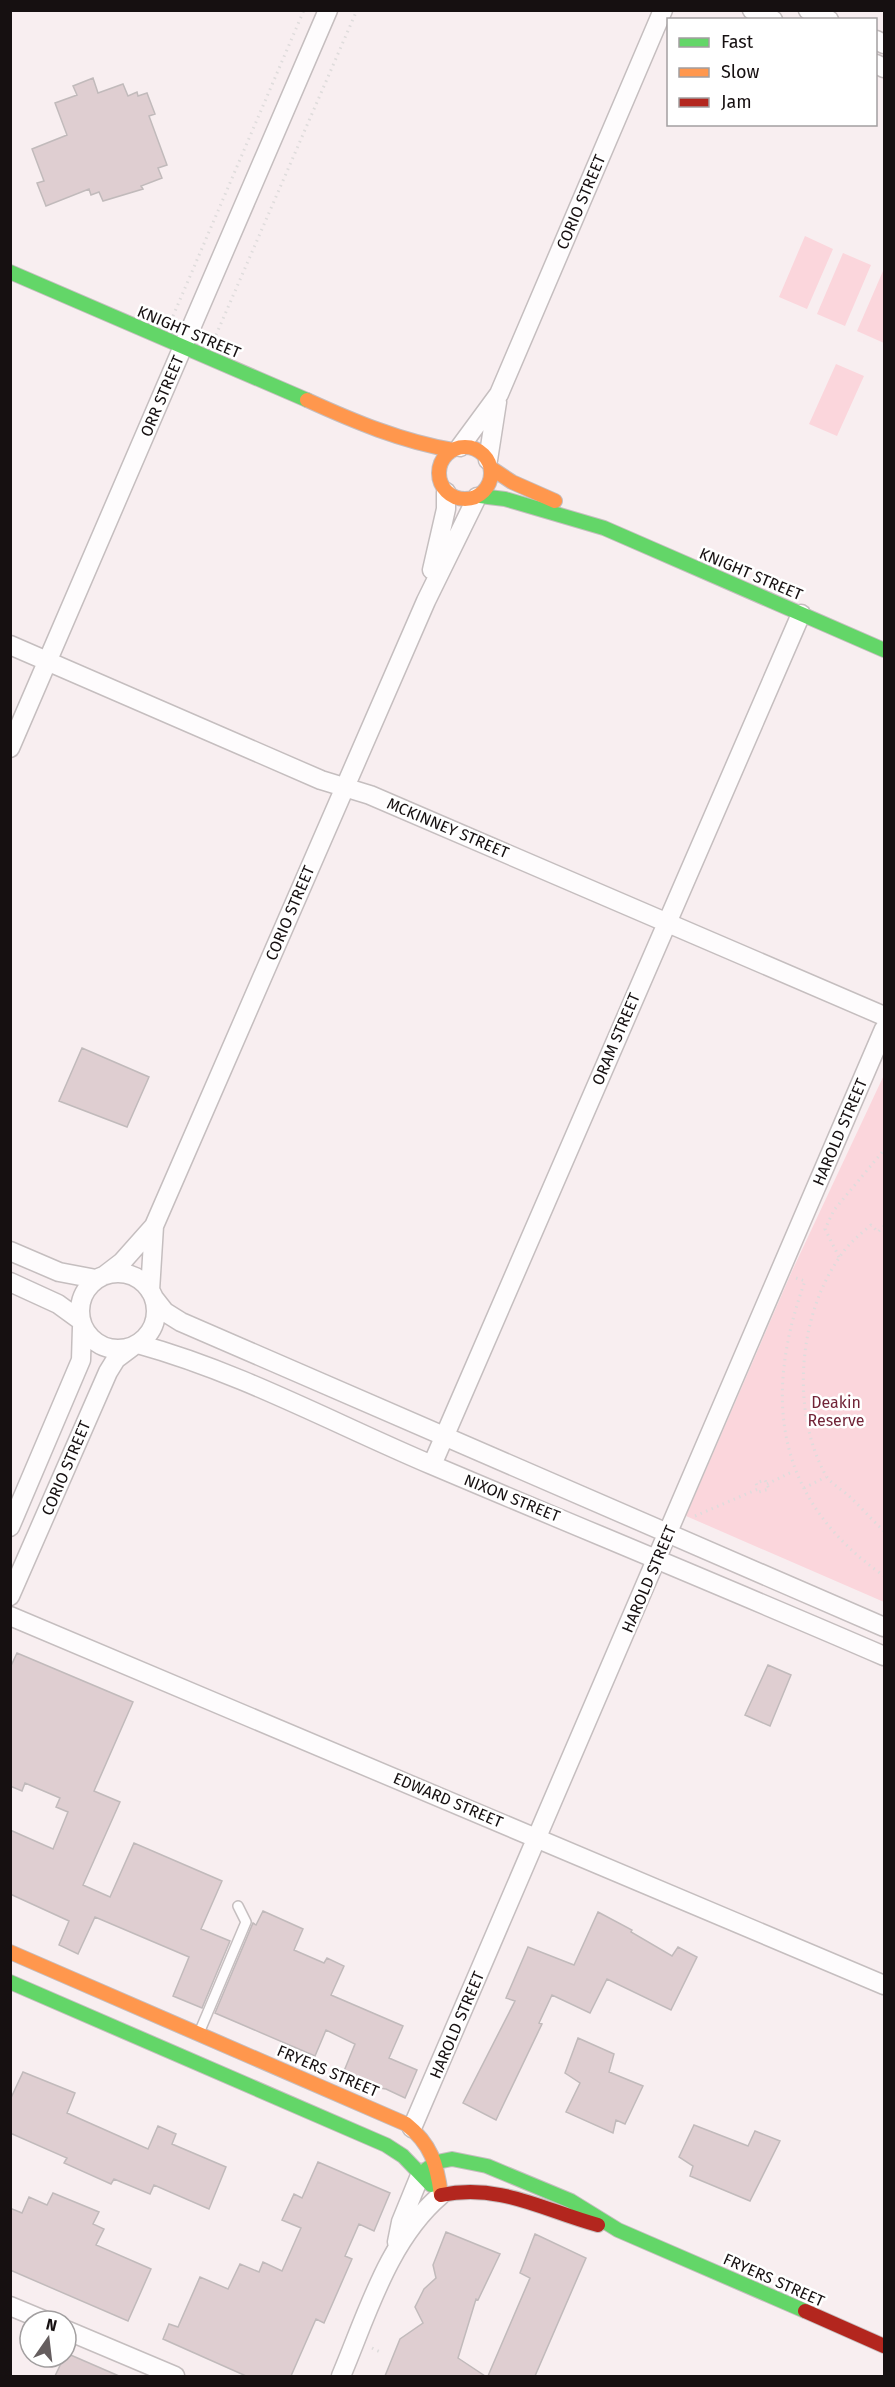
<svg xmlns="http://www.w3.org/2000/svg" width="895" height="2387" font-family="'Fira Sans',sans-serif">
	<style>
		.green { fill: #fbd6dc }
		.building { fill: #dfced1; stroke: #c1babb; stroke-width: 1.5 }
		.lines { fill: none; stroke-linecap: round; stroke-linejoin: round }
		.lane-casing { stroke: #c5bebf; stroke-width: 12 }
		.street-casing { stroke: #c5bebf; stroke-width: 21 }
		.fast-casing { stroke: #c5bebf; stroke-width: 16 }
		.slow-casing { stroke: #c5bebf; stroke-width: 16 }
		.jam-casing { stroke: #c5bebf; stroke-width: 16 }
		.path { stroke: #dfdcdc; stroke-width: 3; stroke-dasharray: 1.5 4.5; stroke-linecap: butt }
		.lane { stroke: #fefcfd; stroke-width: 9 }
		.street { stroke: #fefcfd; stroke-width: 18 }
		.fast { stroke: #63d668; stroke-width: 14 }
		.slow { stroke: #ff974d; stroke-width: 14 }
		.jam { stroke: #b3261e; stroke-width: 14 }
		.labels { text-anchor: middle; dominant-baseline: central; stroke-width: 5; stroke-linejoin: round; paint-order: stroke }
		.street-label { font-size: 16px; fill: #161011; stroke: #fff }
		.park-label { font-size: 16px; fill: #712437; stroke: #fff }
	</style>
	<rect width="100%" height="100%" fill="#f8eef0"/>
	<path class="green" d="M805,236L833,249L807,309L779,297Z
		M843,253L871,265L845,326L817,314Z
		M883,271L884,272V343L857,331Z
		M836,364L864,376L837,436L809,424Z
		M884,1075V1602L686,1516L792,1271Z"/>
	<path class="building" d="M93,78L98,93L123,84L128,96L137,92L138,96L147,93L155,114L149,116L167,165L158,168L162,178L141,186L143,189L103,201L99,192L91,195L89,189L46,206L37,183L44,181L32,149L67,135L55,103L77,95L73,86Z
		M82,1048L149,1077L127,1127L59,1101Z
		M17,1653L133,1702L94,1791L120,1802L83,1885L110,1897L134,1843L222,1881L201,1929L230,1941L202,2008L173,1996L189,1957L95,1917L78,1954L59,1945L69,1921L10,1894V1830L53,1849L68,1812L56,1807L60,1798L25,1783L22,1791L10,1786V1668Z
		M768,1665L791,1675L770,1726L745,1715Z
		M263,1911L303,1929L294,1950L324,1963L327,1958L344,1966L331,1995L403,2026L389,2058L417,2070L405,2098L386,2089L372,2087L360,2078L344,2071L355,2044L326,2030L315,2056L215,2013L253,1923L256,1925Z
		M598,1912L632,1930L631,1932L672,1956L678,1947L697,1957L671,2010L607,1979L590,2013L552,1995L539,2023L542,2024L496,2120L463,2103L515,2001L506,1998L528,1947L574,1965Z
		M578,2038L614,2054L609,2072L643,2086L625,2124L616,2120L613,2133L566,2112L580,2083L565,2073Z
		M23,2072L75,2093L67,2113L148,2149L158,2126L176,2134L172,2144L226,2167L209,2209L154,2185L150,2194L114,2179L111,2184L64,2163L67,2158L10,2133V2100Z
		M694,2125L748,2146L755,2131L780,2141L750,2201L690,2176L693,2166L679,2157Z
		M318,2162L390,2193L374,2231L359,2224L345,2256L352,2259L324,2323L316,2319L291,2376H246L163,2339L169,2324L178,2327L200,2277L228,2289L240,2264L259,2272L263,2262L282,2271L301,2228L282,2220L294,2194L302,2198Z
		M53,2193L99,2212L93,2224L104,2229L96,2245L151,2269L128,2321L10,2270V2208L22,2213L29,2197L47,2205Z
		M446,2232L500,2254L478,2300L476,2299L458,2358L485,2376H385L400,2339L423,2323L415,2307L424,2289L436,2278L433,2265Z
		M535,2234L586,2258L535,2376H488L530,2278L520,2273Z
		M66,2353L119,2376H55Z"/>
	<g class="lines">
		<g class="lane-casing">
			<path id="lane" d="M199,2033L246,1922L238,1906"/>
		</g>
		<g class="street-casing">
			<path id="street" d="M752,10L773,20
				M808,10L829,20
				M876,40L884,44
				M876,64L884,68
				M460,447L499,394L663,10
				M488,460L497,402
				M432,570L446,509V492
				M10,645L321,780L370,795L884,1016
				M10,748L328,10
				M10,1251L59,1272L96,1279
				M80 1311a38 38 0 1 1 76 0a38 38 0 1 1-76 0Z
				M105,1275L122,1262L154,1226
				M10,1282L58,1304L80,1320
				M150,1291L154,1226L426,601L477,497
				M154,1298L165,1312L181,1322L884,1627
				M138,1344C240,1372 335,1424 432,1465C583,1529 734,1591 884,1656
				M432,1465L801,614
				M10,1527L81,1360L82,1327
				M10,1596L108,1372L116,1359L132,1347
				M10,1616L884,1985
				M412,2128L884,1029
				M397,2242L401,2222L421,2173
				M10,2306L46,2321
				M66,2330L175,2376
				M341,2376C367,2315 388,2240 441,2195"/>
		</g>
		<g class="fast-casing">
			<path id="fast" d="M10,272L307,400
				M480,496L505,499L604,528L884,650
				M10,1982L386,2145L403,2156L431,2185
				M421,2173L437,2162L452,2159L487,2166L571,2201L618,2230L805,2311"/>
		</g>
		<g class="slow-casing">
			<path id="slow" d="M307,400C353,421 403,442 453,450
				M439 473a26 26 0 1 1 52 0a26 26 0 1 1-52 0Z
				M491,468L512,482L555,501
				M10,1952L406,2124C431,2144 437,2164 441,2195"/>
		</g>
		<g class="jam-casing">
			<path id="jam" d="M441,2195C500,2183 543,2210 598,2225
				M805,2311L884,2346"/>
		</g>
		<path class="path" d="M173,316L304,10
			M216,335L357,10
			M884,1226L878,1232L871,1225C859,1235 847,1245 839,1258C798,1317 791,1411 825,1474C830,1483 841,1489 849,1496C861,1507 872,1520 884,1531
			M839,1257L825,1229L834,1210L884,1150
			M796,1278L805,1281C762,1400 776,1500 884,1576
			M767,1484L794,1471
			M804,1488L826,1477
			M695,1516L758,1489L759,1492L769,1489L765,1480L756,1483L758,1489
			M372,2348L380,2352"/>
		<use href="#lane" class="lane"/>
		<use href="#street" class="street"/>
		<use href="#fast" class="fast"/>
		<use href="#slow" class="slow"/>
		<use href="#jam" class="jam"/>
	</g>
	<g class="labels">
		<g class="street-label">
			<text transform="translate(581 202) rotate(-67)">CORIO STREET</text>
			<text transform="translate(189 332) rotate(23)">KNIGHT STREET</text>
			<text transform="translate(162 396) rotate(-67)">ORR STREET</text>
			<text transform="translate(751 574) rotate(23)">KNIGHT STREET</text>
			<text transform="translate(448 828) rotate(23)">MCKINNEY STREET</text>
			<text transform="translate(290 913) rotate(-67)">CORIO STREET</text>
			<text transform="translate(616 1039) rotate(-67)">ORAM STREET</text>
			<text transform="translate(840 1132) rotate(-67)">HAROLD STREET</text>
			<text transform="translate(66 1468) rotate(-67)">CORIO STREET</text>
			<text transform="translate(512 1498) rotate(22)">NIXON STREET</text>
			<text transform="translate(649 1579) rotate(-67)">HAROLD STREET</text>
			<text transform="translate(448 1800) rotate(23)">EDWARD STREET</text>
			<text transform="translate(457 2025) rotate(-67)">HAROLD STREET</text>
			<text transform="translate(328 2071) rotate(23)">FRYERS STREET</text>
			<text transform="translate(774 2280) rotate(24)">FRYERS STREET</text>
		</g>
		<g class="park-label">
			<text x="836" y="1402">Deakin<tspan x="836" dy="18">Reserve</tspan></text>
		</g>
	</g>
	<rect width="895" height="2387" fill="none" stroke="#161011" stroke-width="24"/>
	<rect x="667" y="18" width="210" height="108" fill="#ffffff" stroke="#a29fa0" stroke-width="1.5"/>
	<rect x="679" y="38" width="30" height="9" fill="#63d668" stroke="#a29fa0" stroke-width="1.5"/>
	<text x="721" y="48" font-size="18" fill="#161011">Fast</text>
	<rect x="679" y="68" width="30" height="9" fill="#ff974d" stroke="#a29fa0" stroke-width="1.5"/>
	<text x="721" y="78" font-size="18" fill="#161011">Slow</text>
	<rect x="679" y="98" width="30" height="9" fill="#b3261e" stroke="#a29fa0" stroke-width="1.5"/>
	<text x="721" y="108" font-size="18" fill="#161011">Jam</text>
	<g transform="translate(48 2339) rotate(14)"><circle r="28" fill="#ffffff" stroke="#a29fa0" stroke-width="1.5"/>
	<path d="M0-4.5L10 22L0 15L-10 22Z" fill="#655e5f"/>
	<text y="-9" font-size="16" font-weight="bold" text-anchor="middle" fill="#161011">N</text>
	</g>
</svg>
